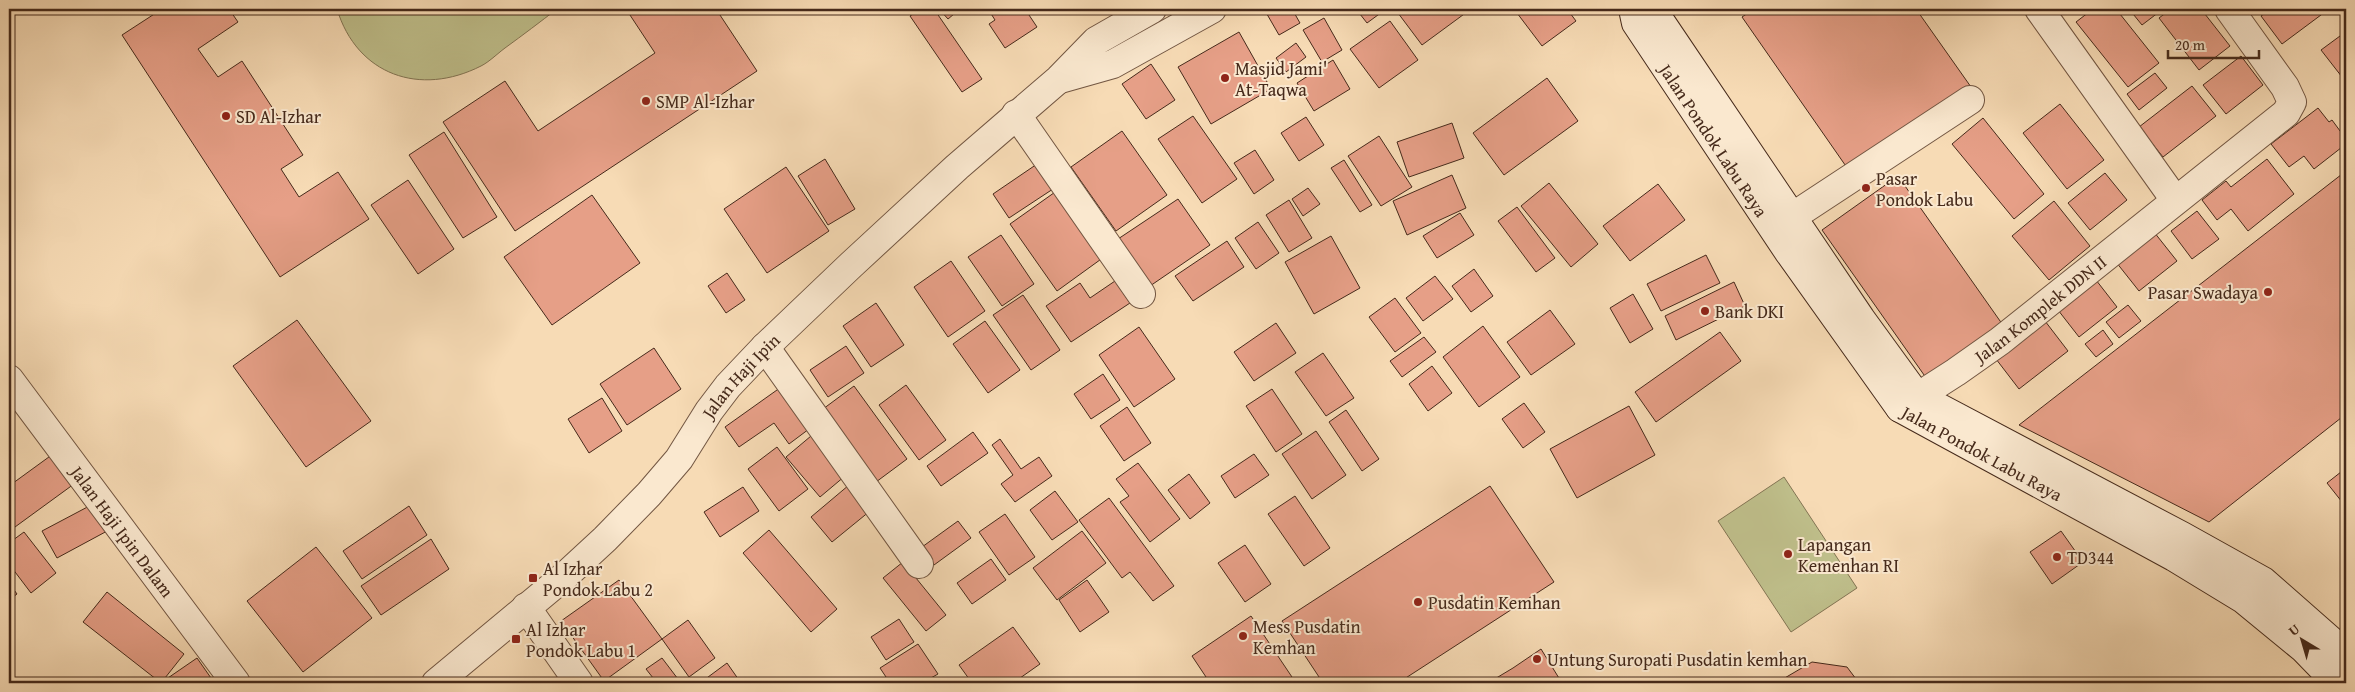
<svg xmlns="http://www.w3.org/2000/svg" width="2355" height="692" font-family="'Gentium Book Plus',serif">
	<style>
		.green { fill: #bfbf8b; stroke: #827453 }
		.building { fill: #e69f87; stroke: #462a1b }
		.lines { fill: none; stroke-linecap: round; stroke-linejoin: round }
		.minor-casing { stroke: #725642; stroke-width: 30 }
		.tertiary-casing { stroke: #725642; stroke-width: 30 }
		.secondary-casing { stroke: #462a1b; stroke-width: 30 }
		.minor { stroke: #fae8cf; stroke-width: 28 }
		.tertiary { stroke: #fae8cf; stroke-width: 28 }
		.secondary { stroke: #fae8cf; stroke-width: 28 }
		.poi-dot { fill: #8f2418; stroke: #fae8cf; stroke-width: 2 }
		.labels { text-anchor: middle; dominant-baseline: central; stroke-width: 4; stroke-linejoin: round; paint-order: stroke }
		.poi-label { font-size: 18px; fill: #462a1b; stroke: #fae8cf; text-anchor: start }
		.street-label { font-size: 18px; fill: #462a1b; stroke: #fae8cf }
	</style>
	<rect width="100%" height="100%" fill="#f7dbb5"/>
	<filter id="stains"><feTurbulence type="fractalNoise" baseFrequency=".004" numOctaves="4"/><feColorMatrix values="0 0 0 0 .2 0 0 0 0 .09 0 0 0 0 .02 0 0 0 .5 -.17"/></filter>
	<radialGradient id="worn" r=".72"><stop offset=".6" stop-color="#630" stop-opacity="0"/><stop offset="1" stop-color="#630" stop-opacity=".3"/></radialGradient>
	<path class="green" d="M337,9H557C540,22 523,35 505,48C497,54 489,62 481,66C420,97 357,75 337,9Z
		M1784,477L1857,588L1791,632L1718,521Z"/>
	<path class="building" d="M162,9H229L238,22L198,49L218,77L242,61L303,155L281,169L299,197L338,172L369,219L280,277L122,35Z
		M626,9H716L757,71L515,231L443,122L505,81L538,131L655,53Z
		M921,9H934L982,79L962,92L910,16Z
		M939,9H960L948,19Z
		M988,9H1025L1037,27L1005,48L989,24L995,20Z
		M1264,9H1292L1300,23L1279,35Z
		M1356,9H1380L1382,12L1367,23Z
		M1395,9H1471L1422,45Z
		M1523,9H1567L1576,21L1542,46L1517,13Z
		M1754,9H1916L1971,87L1850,172L1742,17Z
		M2093,9H2116L2159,63L2128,87L2076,22Z
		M2129,9H2163L2142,25Z
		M2171,9H2201L2230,46L2199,70L2159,18Z
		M2271,9H2329L2282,44L2261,16Z
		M1324,18L1342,50L1322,62L1303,30Z
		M1390,21L1418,60L1379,88L1350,49Z
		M1239,32L1271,89L1211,124L1178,67Z
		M2340,36L2346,44V74L2342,77L2321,50Z
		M1296,43L1306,57L1286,72L1276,58Z
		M2241,56L2263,85L2226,114L2203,85Z
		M1333,60L1350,89L1314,111L1297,83Z
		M1151,64L1175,100L1146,119L1122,84Z
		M2155,73L2167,88L2139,110L2127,94Z
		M1547,78L1578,121L1504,175L1473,133Z
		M2192,86L2216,116L2163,157L2139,127Z
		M2060,104L2104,160L2067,189L2023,133Z
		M2318,108L2329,122L2332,120L2346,139V144L2314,169L2304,156L2289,167L2271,144Z
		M1193,116L1237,179L1202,203L1158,139Z
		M1306,117L1324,145L1299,161L1281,133Z
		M1983,118L2044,194L2014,219L1952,144Z
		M1452,123L1464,158L1409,177L1397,142Z
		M1122,131L1167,195L1116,231L1071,167Z
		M444,132L497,217L463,238L409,155Z
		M1379,136L1412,187L1381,206L1348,156Z
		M1255,150L1274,180L1254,194L1234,163Z
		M825,159L855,209L828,225L798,176Z
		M2267,159L2294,194L2248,231L2231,209L2217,220L2202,200L2226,181L2231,187Z
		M1344,160L1372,205L1360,212L1331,168Z
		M1040,162L1056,187L1009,218L993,194Z
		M786,167L829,231L767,273L724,209Z
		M2346,171V414L2209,522L2019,425Z
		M2105,173L2127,200L2090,230L2068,203Z
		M1452,175L1466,208L1407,235L1393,201Z
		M1898,176L2005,328L1929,382L1822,230Z
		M408,180L454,249L418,274L371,205Z
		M1549,183L1598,244L1571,267L1521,206Z
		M1658,184L1685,220L1630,261L1603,226Z
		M1308,188L1320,204L1303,216L1292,199Z
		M1058,190L1104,257L1057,291L1010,224Z
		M592,195L640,263L552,325L504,257Z
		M1178,199L1210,245L1150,286L1118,239Z
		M1289,200L1312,238L1289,252L1266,215Z
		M2054,201L2090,246L2049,280L2012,236Z
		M1517,207L1555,258L1536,272L1498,221Z
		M2197,211L2219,239L2192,259L2171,231Z
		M1460,213L1474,235L1437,258L1423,236Z
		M1258,222L1279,253L1256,269L1235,238Z
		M2154,232L2177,261L2139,291L2116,262Z
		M1001,235L1034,284L1002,306L968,257Z
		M1331,236L1360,288L1314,314L1285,262Z
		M1227,241L1244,267L1193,301L1175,276Z
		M1706,255L1720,283L1661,311L1647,284Z
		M951,261L985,311L948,337L914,287Z
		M1474,269L1493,296L1471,312L1452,286Z
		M727,273L745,300L726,313L708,286Z
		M1435,276L1453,299L1423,321L1406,298Z
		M2096,280L2117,307L2079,337L2058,310Z
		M1115,281L1130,303L1071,342L1046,306L1080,283L1090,298Z
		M1734,282L1745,306L1676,340L1665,316Z
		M1633,294L1653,329L1630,343L1610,308Z
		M1023,295L1060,350L1031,370L993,315Z
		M1395,298L1421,333L1395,352L1369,317Z
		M876,303L904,345L871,367L843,326Z
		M2128,305L2141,321L2119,338L2106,322Z
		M1550,310L1575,344L1531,375L1507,342Z
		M297,320L371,421L306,467L233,366Z
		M985,321L1020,370L988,393L953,344Z
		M2045,321L2068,351L2019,389L1996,359Z
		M1276,323L1296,353L1254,381L1234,352Z
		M1483,326L1520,377L1479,407L1443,357Z
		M1139,327L1175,379L1134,407L1099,355Z
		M2103,330L2113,344L2096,357L2085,344Z
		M1720,332L1741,361L1656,422L1635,392Z
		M1424,337L1436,352L1402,377L1390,361Z
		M846,346L864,373L828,397L810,370Z
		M654,348L681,389L627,425L600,384Z
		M1323,353L1354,398L1326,416L1295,372Z
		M1432,366L1452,393L1428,411L1409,384Z
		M1103,374L1120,400L1091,419L1074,394Z
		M784,385L813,426L789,444L774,423L739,447L725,427Z
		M906,385L946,440L919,460L879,405Z
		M854,386L907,459L876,482L823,409Z
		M1272,389L1302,434L1276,452L1246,406Z
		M602,398L622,431L589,453L568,419Z
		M1524,403L1545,432L1523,448L1502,419Z
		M1629,406L1655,455L1577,498L1550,449Z
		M1127,407L1151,443L1124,461L1100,426Z
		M1346,410L1379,459L1362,471L1329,422Z
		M1316,431L1346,475L1312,499L1282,454Z
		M973,432L988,453L941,486L927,466Z
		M811,436L845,476L820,497L786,457Z
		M1000,439L1021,469L1039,457L1052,476L1015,502L1001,484L1013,475L992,445Z
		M777,447L808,489L779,511L748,469Z
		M53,454L74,484L15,527L9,519V500L14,496L9,486Z
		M1254,454L1269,475L1235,498L1221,476Z
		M1138,463L1180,519L1150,542L1120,502L1129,496L1116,479Z
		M2346,468V507L2327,483Z
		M1189,474L1210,503L1190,519L1168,490Z
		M849,485L870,511L832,542L811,517Z
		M1490,486L1554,582L1398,683H1323L1282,621Z
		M743,487L759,511L720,537L704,512Z
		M1055,491L1078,522L1052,540L1030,510Z
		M1295,496L1330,548L1304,566L1268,514Z
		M1109,498L1174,586L1153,601L1130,572L1122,578L1079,520Z
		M95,503L109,530L57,558L42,531Z
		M409,506L427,535L362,579L343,551Z
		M1005,514L1035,557L1009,575L979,532Z
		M958,521L971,538L934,565L922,547Z
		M769,530L837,609L811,632L743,553Z
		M1082,531L1106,563L1057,600L1033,568Z
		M2061,531L2083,562L2052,584L2030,552Z
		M24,532L56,573L31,593L9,564V543Z
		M431,539L449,569L381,615L361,586Z
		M1245,545L1271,584L1245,602L1218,563Z
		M316,547L372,618L303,672L247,601Z
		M991,559L1006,580L972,604L957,583Z
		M903,562L946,615L926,631L883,578Z
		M619,580L662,639L604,681L561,621Z
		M1087,580L1109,612L1080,632L1059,600Z
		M9,583L17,594L9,600Z
		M107,592L184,654L161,683L83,622Z
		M1251,616L1296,683H1210L1192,656Z
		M899,619L914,642L886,660L871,637Z
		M688,620L715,658L689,677L662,639Z
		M1013,627L1040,664L1013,683H972L959,665Z
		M918,644L938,674L922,683H890L880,668Z
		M1541,649L1562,683H1488L1513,668Z
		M197,658L211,678L203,683H167L165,680Z
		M662,658L681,683H657L646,669Z
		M1812,662L1847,667L1859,683H1782L1783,679Z
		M727,663L741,683H700Z"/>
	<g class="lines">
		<g class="minor-casing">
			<g id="minor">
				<path d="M2039,9L2175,200"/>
				<path d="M1016,114L1141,294"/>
				<path d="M1792,217L1970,100"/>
				<path d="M765,347L919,564"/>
				<path id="s1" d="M9,379L236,683"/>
				<path id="s2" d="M1900,408L1956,372L2000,341L2286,113L2292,102L2285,87L2229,9"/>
				<path d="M526,607L579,683"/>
			</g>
		</g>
		<g class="tertiary-casing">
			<g id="tertiary">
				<path d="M1060,79L1113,64L1212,9"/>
				<path id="s3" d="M436,683L566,575L605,539L649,494L679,459L709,411L728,386L765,347L851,265L957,167L1059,79L1096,41L1152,9"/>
			</g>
		</g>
		<g class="secondary-casing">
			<g id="secondary">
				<path id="s4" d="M1633,9L1636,23L1788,251L1900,408L2174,557L2243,599L2304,649L2337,683"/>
				<path d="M1652,9L1861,319L1917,396L2182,536L2263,581L2346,654"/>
			</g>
		</g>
		<use href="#minor" class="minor"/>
		<use href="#tertiary" class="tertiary"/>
		<use href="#secondary" class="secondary"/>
	</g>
	<g class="poi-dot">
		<circle cx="1225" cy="78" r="5"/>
		<circle cx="646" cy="101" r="5"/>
		<circle cx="226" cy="116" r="5"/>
		<circle cx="1866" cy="188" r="5"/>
		<circle cx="2268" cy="292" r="5"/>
		<circle cx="1705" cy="311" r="5"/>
		<circle cx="1788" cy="554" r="5"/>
		<circle cx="2057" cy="557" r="5"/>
		<rect x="528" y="573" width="10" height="10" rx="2.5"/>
		<circle cx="1418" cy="602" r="5"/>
		<circle cx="1243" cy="636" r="5"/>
		<rect x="511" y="634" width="10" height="10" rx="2.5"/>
		<circle cx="1537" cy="659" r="5"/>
	</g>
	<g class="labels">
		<g class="poi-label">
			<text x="1235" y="68">Masjid Jami'<tspan x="1235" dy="21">At-Taqwa</tspan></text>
			<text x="656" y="101">SMP Al-Izhar</text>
			<text x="236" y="116">SD Al-Izhar</text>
			<text x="1876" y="178">Pasar<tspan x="1876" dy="21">Pondok Labu</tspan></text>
			<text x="2258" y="292" text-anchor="end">Pasar Swadaya</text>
			<text x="1715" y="311">Bank DKI</text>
			<text x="1798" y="544">Lapangan<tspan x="1798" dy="21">Kemenhan RI</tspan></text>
			<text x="2067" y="557">TD344</text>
			<text x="543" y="568">Al Izhar<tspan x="543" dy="21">Pondok Labu 2</tspan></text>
			<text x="1428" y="602">Pusdatin Kemhan</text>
			<text x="1253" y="626">Mess Pusdatin<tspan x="1253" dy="21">Kemhan</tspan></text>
			<text x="526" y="629">Al Izhar<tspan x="526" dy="21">Pondok Labu 1</tspan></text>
			<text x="1547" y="659">Untung Suropati Pusdatin kemhan</text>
		</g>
		<g class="street-label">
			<text stroke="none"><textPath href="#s4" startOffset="155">Jalan Pondok Labu Raya</textPath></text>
			<text stroke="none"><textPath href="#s2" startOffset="172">Jalan Komplek DDN II</textPath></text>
			<text stroke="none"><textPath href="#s3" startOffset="435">Jalan Haji Ipin</textPath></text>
			<text stroke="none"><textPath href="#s4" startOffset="575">Jalan Pondok Labu Raya</textPath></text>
			<text stroke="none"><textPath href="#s1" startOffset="190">Jalan Haji Ipin Dalam</textPath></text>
		</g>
	</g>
	<rect width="2355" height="692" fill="none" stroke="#f7dbb5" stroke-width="30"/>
	<rect x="10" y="10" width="2335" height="672" fill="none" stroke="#462a1b" stroke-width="2.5"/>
	<rect x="15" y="15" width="2325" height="662" fill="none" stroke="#462a1b"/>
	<g transform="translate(2302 640) rotate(322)" stroke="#fae8cf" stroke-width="4" paint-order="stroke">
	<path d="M0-4L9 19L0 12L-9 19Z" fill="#462a1b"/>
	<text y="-8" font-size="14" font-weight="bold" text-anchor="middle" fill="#462a1b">U</text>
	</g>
	<path d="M2168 50v8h91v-8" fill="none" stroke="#462a1b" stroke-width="2.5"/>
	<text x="2175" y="50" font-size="15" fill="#462a1b" stroke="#fae8cf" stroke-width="4" paint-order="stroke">20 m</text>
	<rect width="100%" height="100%" filter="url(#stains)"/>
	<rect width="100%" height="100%" fill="url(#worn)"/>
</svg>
